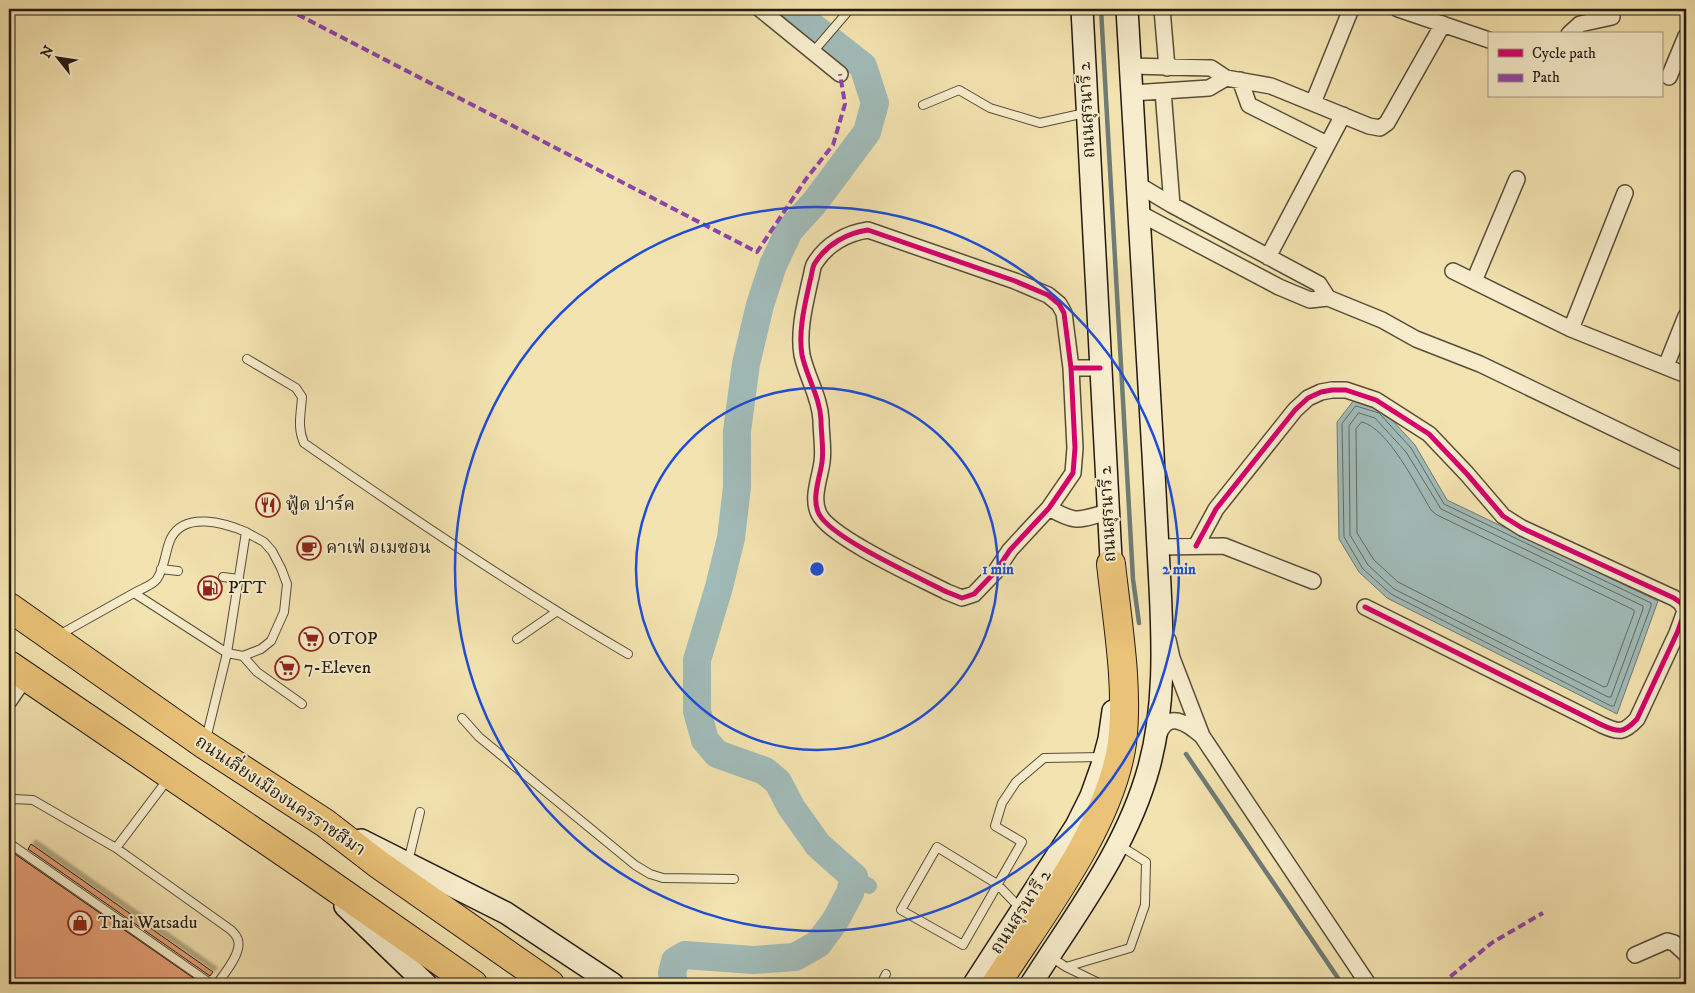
<svg xmlns="http://www.w3.org/2000/svg" width="1695" height="993" font-family="'IM FELL DW Pica','Noto Serif Thai',serif">
	<style>
		.water { fill: #a1bbb8; stroke: #6f7b75 }
		.lines { fill: none; stroke-linecap: round; stroke-linejoin: round }
		.shore { stroke: #626b64; stroke-width: 1 }
		.stream { stroke: #6f7b75; stroke-width: 4.5 }
		.canal { stroke: #a1bbb8; stroke-width: 16 }
		.river { stroke: #a1bbb8; stroke-width: 28 }
		.building { fill: #e59f75; stroke: #231b11; filter: url(#shadow) }
		.lane-casing { stroke: #574d39; stroke-width: 10 }
		.street-casing { stroke: #574d39; stroke-width: 18 }
		.secondary-casing { stroke: #231b11; stroke-width: 24 }
		.highway-casing { stroke: #231b11; stroke-width: 30 }
		.lane { stroke: #f7edcc; stroke-width: 8 }
		.street { stroke: #f7edcc; stroke-width: 15 }
		.secondary { stroke: #f7edcc; stroke-width: 21 }
		.highway { stroke: #eac278; stroke-width: 28 }
		.quiet { stroke: #8e44ad; stroke-width: 4; stroke-dasharray: 8 4; stroke-linecap: butt }
		.cycleway-casing { stroke: #f7edcc; stroke-width: 8 }
		.cycleway { stroke: #d6006c; stroke-width: 5 }
		.ring { fill: none; stroke: #1d4ed8; stroke-width: 2.5 }
		.labels { text-anchor: middle; dominant-baseline: central; stroke-width: 4; stroke-linejoin: round; paint-order: stroke }
		.street-label { font-size: 18px; fill: #231b11; stroke: #f7edcc }
		.poi-label { font-size: 18px; fill: #231b11; stroke: #f7edcc; text-anchor: start }
		.centre { fill: #1d4ed8; stroke: #f7edcc; stroke-width: 2.5 }
		.ring-label { font-size: 15px; text-anchor: middle; font-weight: bold; fill: #1d4ed8; stroke: #f7edcc; stroke-width: 4; stroke-linejoin: round; paint-order: stroke }
	</style>
	<defs>
		<filter id="shadow"><feDropShadow dx="4.5" dy="-4.5" stdDeviation="1" flood-color="#0004"/></filter>
	</defs>
	<rect width="100%" height="100%" fill="#f3e3b0"/>
	<filter id="stains"><feTurbulence type="fractalNoise" baseFrequency=".004" numOctaves="4"/><feColorMatrix values="0 0 0 0 .2 0 0 0 0 .09 0 0 0 0 .02 0 0 0 .5 -.17"/></filter>
	<radialGradient id="worn" r=".72"><stop offset=".6" stop-color="#630" stop-opacity="0"/><stop offset="1" stop-color="#630" stop-opacity=".3"/></radialGradient>
	<path class="water" d="M1354,400L1381,408L1415,445L1447,500L1658,601L1617,714L1387,598L1359,572L1339,539L1337,422Z"/>
	<g class="lines">
		<path class="shore" d="M1356,406L1379,413L1411,448L1444,504L1651,603V606L1614,706H1611L1391,594L1363,569L1344,537L1342,424Z
			M1359,413L1375,418L1406,452L1441,509L1643,606V609L1611,697H1608L1394,589L1368,565L1350,535L1349,426Z
			M1362,422C1388,428 1417,487 1431,510L1437,515L1634,610V613L1607,686L1604,687L1398,582L1374,560L1357,533L1356,429Z"/>
		<path class="stream" d="M1101,9L1133,579L1139,623
			M1186,754L1342,984"/>
		<path class="canal" d="M854,877L869,886"/>
		<path class="river" d="M674,984L672,973L675,961L685,955L753,960L795,957L818,944L835,921L850,893L854,877L818,845L791,807L778,782L765,771L717,754L705,740L697,711V660L719,587L731,538L737,487V431L746,364L760,305L773,265L789,231L815,202L867,132L875,103L863,66L790,9"/>
	</g>
	<path class="building" d="M31,844L213,972L210,976L28,849Z
		M9,850L202,984H9Z"/>
	<g class="lines">
		<g class="lane-casing">
			<path id="lane" d="M813,52L850,9
				M923,105L959,90L990,108L1040,123L1085,113
				M247,359L296,388L302,397C301,414 297,427 304,443C410,517 517,589 628,654
				M161,569L178,571
				M223,577L239,579
				M134,593C141,589 153,585 157,579C165,567 165,551 171,538C185,511 225,523 246,532L227,653L243,656L261,649L271,641L284,612L287,584L281,568L272,551L264,542L246,532
				M59,635L134,593L227,653L206,739
				M517,639L556,612
				M243,656L257,672L302,704
				M462,718L479,737L635,865L650,874L663,878L734,879
				M9,803L14,799L33,800L116,848L231,930C234,933 237,936 238,940C242,953 224,974 217,984
				M9,843L211,984
				M116,848L168,779
				M408,862L420,812
				M1021,909L997,884L937,847L901,910L963,945L1022,842L995,826L1002,803L1016,782L1044,758L1102,757
				M1051,957L1066,967L1130,948L1145,905L1146,862L1119,845
				M1066,967L1101,984
				M881,984L886,974"/>
		</g>
		<g class="street-casing">
			<path id="street" d="M760,9L840,74
				M1162,9L1167,68
				M1398,9L1489,40
				M1569,34L1580,24L1612,17
				M1130,66L1211,68L1226,78L1271,86L1369,126L1380,128L1387,123L1443,24
				M1669,77L1686,36
				M1240,80L1249,105L1327,144
				M1163,91L1172,205
				M1132,93L1209,88L1226,78
				M1313,103L1351,9
				M1137,184L1172,205L1319,284L1328,298
				M1139,213L1279,287L1310,300L1328,298L1382,320L1416,339L1480,364L1686,463
				M1268,257L1343,115
				M1453,271L1571,329L1686,375
				M1474,281L1517,179
				M1571,329L1625,193
				M1666,366L1686,316
				M1071,368L1075,448L1073,473L1049,508L1010,550L996,571L974,594L962,598L947,592C920,578 831,538 819,514C811,498 820,478 822,462C824,449 821,434 821,420C820,397 807,378 802,355C798,331 805,304 810,281C812,275 812,267 815,263C827,244 847,233 868,230L1015,281L1048,295L1059,304L1064,313L1071,368H1100
				M1049,508C1077,524 1078,520 1108,512
				M1196,546L1216,509L1295,410L1308,398L1321,392L1332,390H1346L1376,400L1429,434L1467,474L1503,516L1522,528L1674,598L1681,603L1685,611L1677,633L1637,719C1624,733 1619,733 1602,725L1365,607
				M1158,547L1224,546L1313,581
				M9,701L26,676
				M1202,736L1368,984
				M1158,737C1167,709 1187,723 1202,736L1172,658L1168,640
				M1635,955L1667,941L1674,943L1686,954"/>
		</g>
		<g class="secondary-casing">
			<path id="secondary" d="M1082,9L1112,578
				M361,840L506,913L613,984
				M345,906L426,984
				M974,984L1076,826L1091,796L1102,765L1109,739L1113,711
				M1031,984C1075,915 1127,848 1149,767C1165,708 1163,646 1160,586C1158,542 1155,498 1153,454C1144,306 1136,157 1127,9"/>
		</g>
		<g class="highway-casing">
			<path id="highway" d="M9,607L205,745L325,823L378,864L550,984
				M9,665L304,866L473,984
				M996,984C1040,916 1111,824 1122,743C1129,687 1117,620 1111,564"/>
		</g>
		<use href="#lane" class="lane"/>
		<use href="#street" class="street"/>
		<use href="#secondary" class="secondary"/>
		<use href="#highway" class="highway"/>
		<path class="quiet" d="M287,9L757,252L806,179L833,145L845,104L840,74
			M1441,984L1493,942L1543,913"/>
		<g class="cycleway-casing">
			<path id="cycleway" d="M1071,368L1075,448L1073,473L1049,508L1010,550L996,571L974,594L962,598L947,592C920,578 831,538 819,514C811,498 820,478 822,462C824,449 821,434 821,420C820,397 807,378 802,355C798,331 805,304 810,281C812,275 812,267 815,263C827,244 847,233 868,230L1015,281L1048,295L1059,304L1064,313L1071,368H1100
				M1196,546L1216,509L1295,410L1308,398L1321,392L1332,390H1346L1376,400L1429,434L1467,474L1503,516L1522,528L1674,598L1681,603L1685,611L1677,633L1637,719C1624,733 1619,733 1602,725L1365,607"/>
		</g>
		<use href="#cycleway" class="cycleway"/>
	</g>
	<g class="ring">
		<circle cx="817" cy="569" r="181"/>
		<circle cx="817" cy="569" r="362"/>
	</g>
	<defs>
		<g id="restaurant-ring" transform="scale(1.25)"><circle r="9.5" fill="#f7edcc" stroke="#8f2418" stroke-width="1.5"/><path d="M-5-6h1v4h1v-4h1v4h1v-4h1v5L-1.5 .5V6h-2V.5L-5-1ZM5-6V6H3V1.5H1.5Q1.5-4 5-6Z" fill="#8f2418"/></g>
		<g id="cafe-ring" transform="scale(1.25)"><circle r="9.5" fill="#f7edcc" stroke="#8f2418" stroke-width="1.5"/><path d="M-5.5-4.5H6V0H3Q3 3.5 0 3.5H-2.5Q-5.5 3.5-5.5 0ZM3-3.2v2h1.7v-2ZM-6 4.5H4V6H-6Z" fill="#8f2418"/></g>
		<g id="fuel-ring" transform="scale(1.25)"><circle r="9.5" fill="#f7edcc" stroke="#8f2418" stroke-width="1.5"/><path d="M-5.5-6h7V0h2V4h1.3V-2.5L3-4.5l.8-.8L6-3V5H2.5V1h-1V6h-7ZM-4.2-4.7v3.2H.2V-4.7Z" fill="#8f2418"/></g>
		<g id="supermarket-ring" transform="scale(1.25)"><circle r="9.5" fill="#f7edcc" stroke="#8f2418" stroke-width="1.5"/><path d="M-6-5.5h2.5l.6 2H6L4.5 2H-2.5L-4.4-4H-6ZM-1.5 3.2a1.3 1.3 0 1 0 .1 0ZM3 3.2a1.3 1.3 0 1 0 .1 0Z" fill="#8f2418"/></g>
		<g id="shop-ring" transform="scale(1.25)"><circle r="9.5" fill="#f7edcc" stroke="#8f2418" stroke-width="1.5"/><path d="M-5-2.5h2.3a2.7 3.5 0 0 1 5.4 0H5L5.5 6h-11ZM-1.5-2.5h3a1.5 2.3 0 0 0-3 0Z" fill="#8f2418"/></g>
	</defs>
	<g fill-rule="evenodd">
		<use href="#restaurant-ring" x="268" y="505"/>
		<use href="#cafe-ring" x="309" y="548"/>
		<use href="#fuel-ring" x="210" y="588"/>
		<use href="#supermarket-ring" x="311" y="639"/>
		<use href="#supermarket-ring" x="287" y="668"/>
		<use href="#shop-ring" x="80" y="923"/>
	</g>
	<g class="labels">
		<g class="street-label">
			<text transform="translate(1087 110) rotate(-93)">ถนนสุรนารี 2</text>
			<text transform="translate(1108 514) rotate(-93)">ถนนสุรนารี 2</text>
			<text transform="translate(280 796) rotate(34)">ถนนเลี่ยงเมืองนครราชสีมา</text>
			<text transform="translate(1021 912) rotate(-57)">ถนนสุรนารี 2</text>
		</g>
		<g class="poi-label">
			<text x="286" y="505">ฟู้ด ปาร์ค</text>
			<text x="326" y="548">คาเฟ่ อเมซอน</text>
			<text x="228" y="588">PTT</text>
			<text x="328" y="639">OTOP</text>
			<text x="304" y="668">7-Eleven</text>
			<text x="98" y="923">Thai Watsadu</text>
		</g>
	</g>
	<circle cx="817" cy="569" r="8" class="centre"/>
	<g class="ring-label">
		<text x="998" y="574">1 min</text>
		<text x="1179" y="574">2 min</text>
	</g>
	<rect width="1695" height="993" fill="none" stroke="#f3e3b0" stroke-width="30"/>
	<rect x="10" y="10" width="1675" height="973" fill="none" stroke="#231b11" stroke-width="2.5"/>
	<rect x="15" y="15" width="1665" height="963" fill="none" stroke="#231b11"/>
	<rect x="1488" y="32" width="175" height="65" fill="#f7edcc" stroke="#a29981"/>
	<rect x="1498" y="49" width="25" height="8" fill="#d6006c" stroke="#a29981"/>
	<text x="1532" y="58" font-size="15" fill="#231b11">Cycle path</text>
	<rect x="1498" y="74" width="25" height="8" fill="#8e44ad" stroke="#a29981"/>
	<text x="1532" y="82" font-size="15" fill="#231b11">Path</text>
	<g transform="translate(58 58) rotate(300)" stroke="#f7edcc" stroke-width="4" paint-order="stroke">
	<path d="M0-4L9 19L0 12L-9 19Z" fill="#231b11"/>
	<text y="-8" font-size="14" font-weight="bold" text-anchor="middle" fill="#231b11">N</text>
	</g>
	<rect width="100%" height="100%" filter="url(#stains)"/>
	<rect width="100%" height="100%" fill="url(#worn)"/>
</svg>
